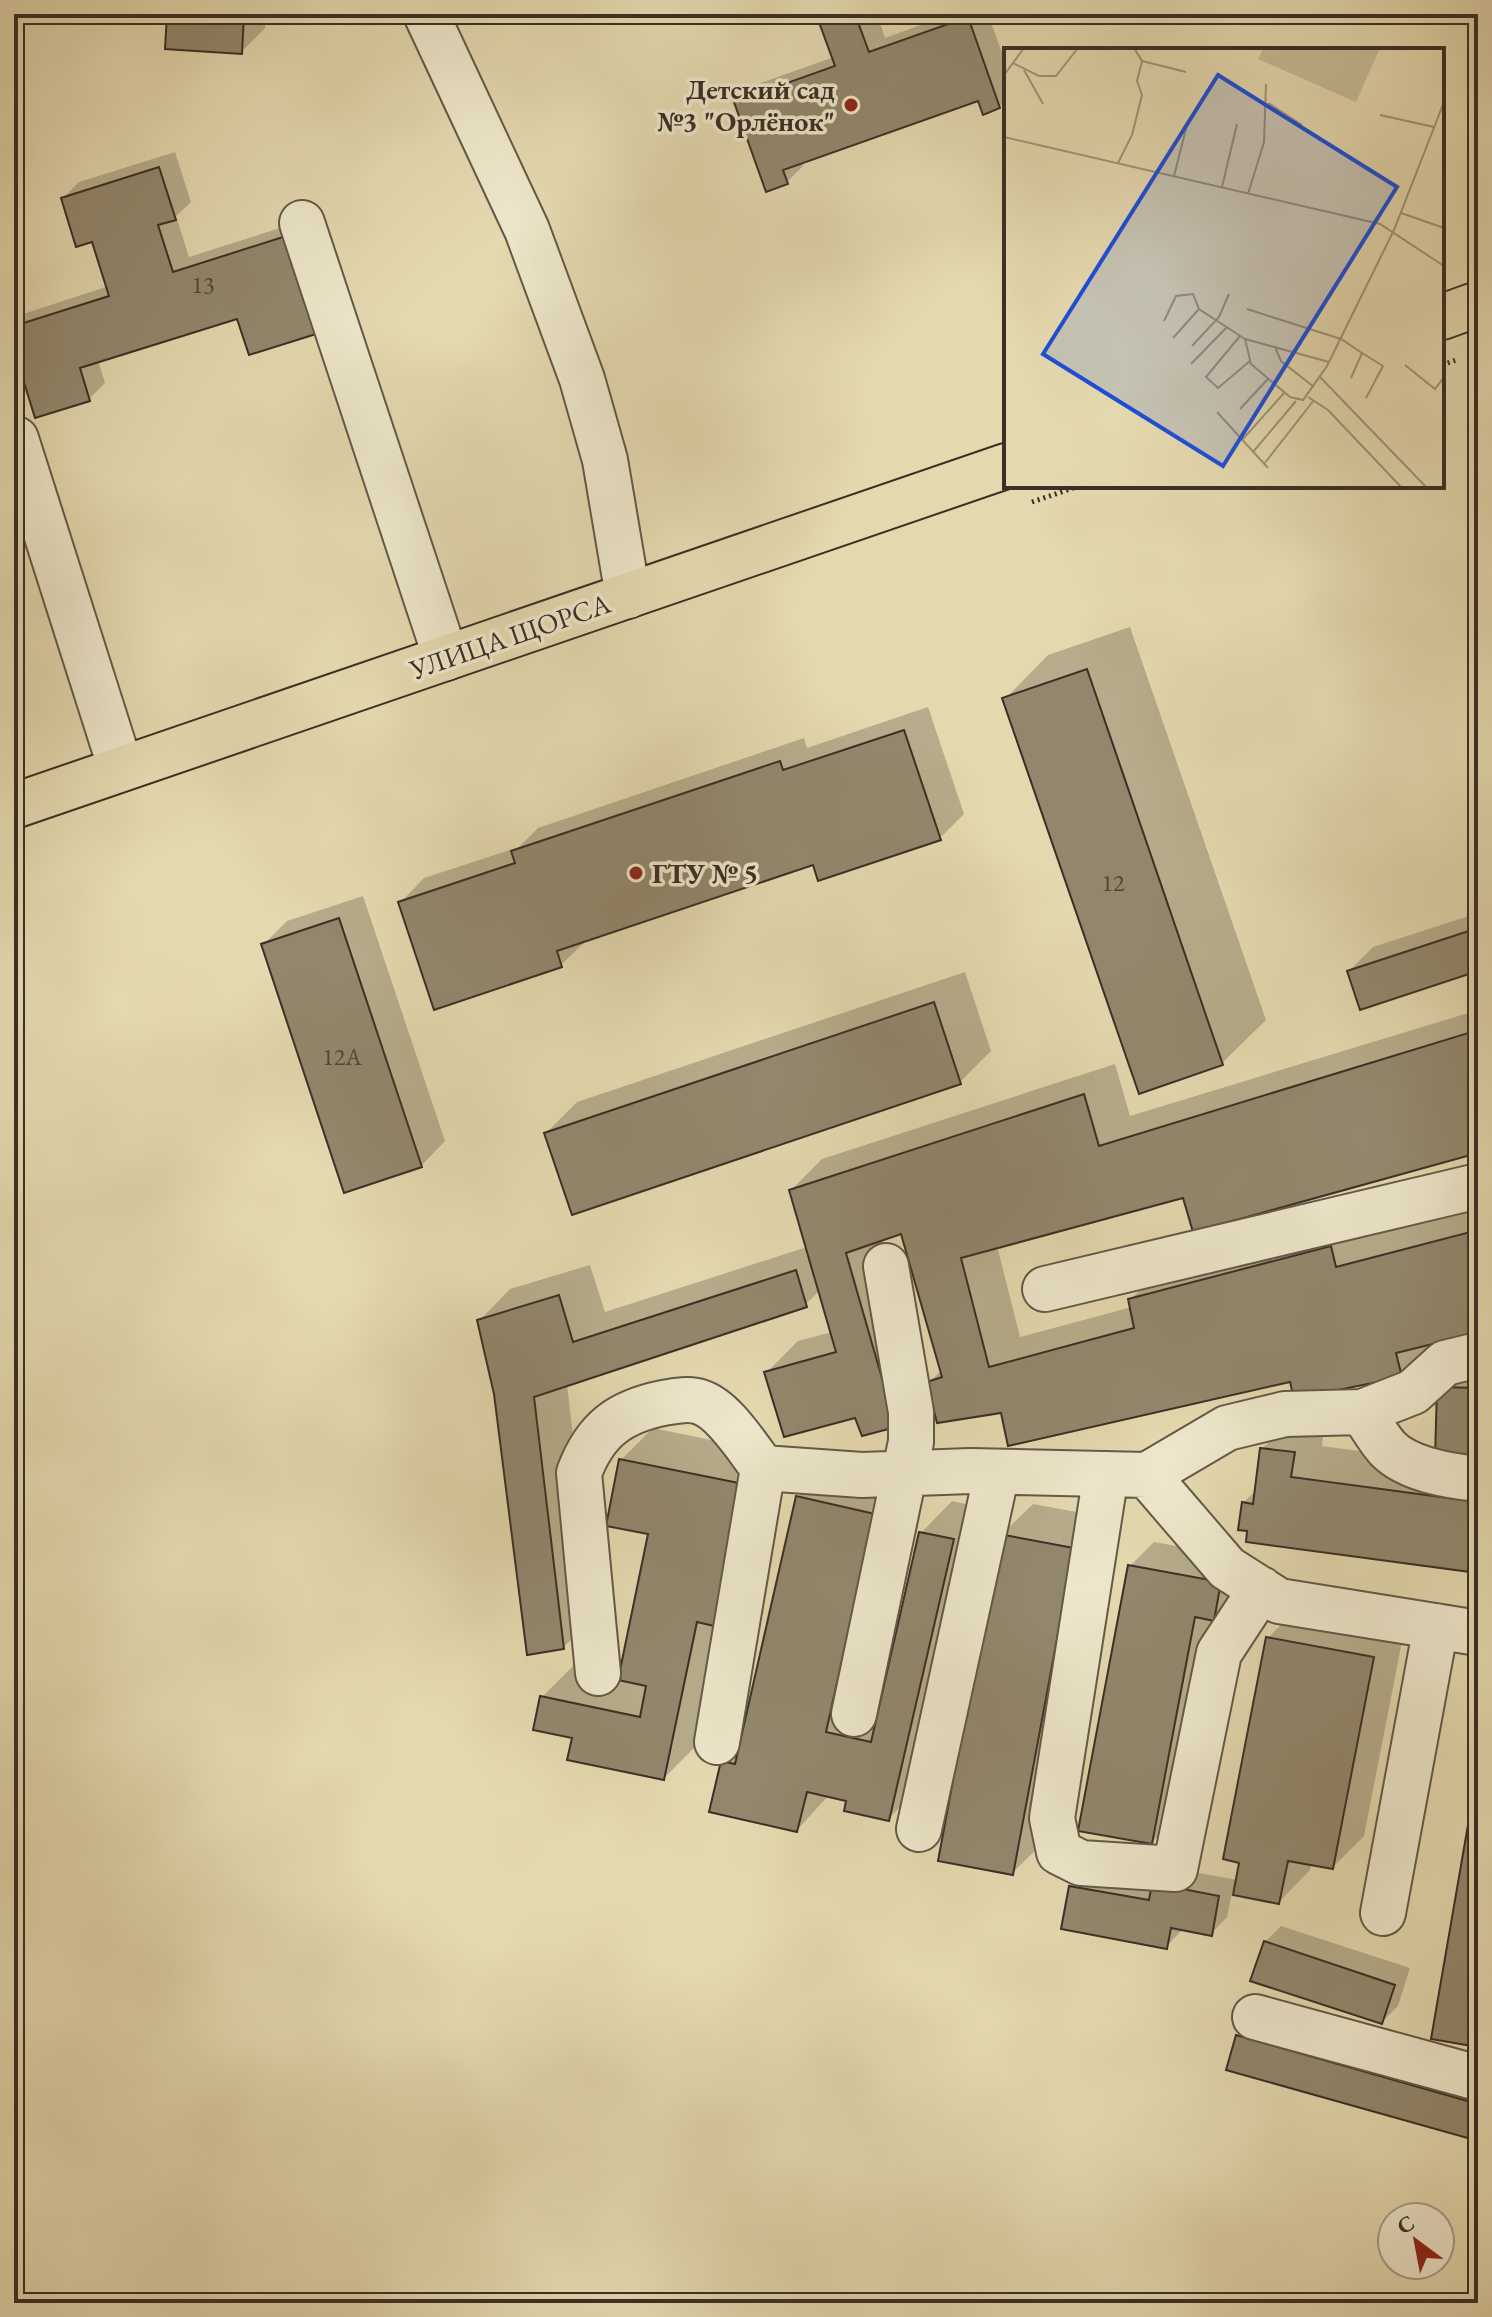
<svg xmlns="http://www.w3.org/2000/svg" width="1492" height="2317" font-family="'EB Garamond',serif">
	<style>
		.shadow { fill: #0003 }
		.building { fill: #92876d; stroke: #3a2f26; stroke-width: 2 }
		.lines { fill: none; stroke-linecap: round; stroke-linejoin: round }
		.minor-casing { stroke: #645948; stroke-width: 48 }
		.major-casing { stroke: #3a2f26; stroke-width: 48 }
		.path { stroke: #3a2f26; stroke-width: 5; stroke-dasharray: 2 4; stroke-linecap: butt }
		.minor { stroke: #ede6ca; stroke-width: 44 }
		.major { stroke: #e4d8ae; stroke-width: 44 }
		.poi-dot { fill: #8f2418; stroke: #ede6ca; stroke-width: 3 }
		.labels { text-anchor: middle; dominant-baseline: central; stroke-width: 7; stroke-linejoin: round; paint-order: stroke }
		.number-label { font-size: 24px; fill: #504538 }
		.poi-label { font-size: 28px; font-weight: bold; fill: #3a2f26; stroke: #ede6ca; text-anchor: end }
		.street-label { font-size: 28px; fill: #3a2f26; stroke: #ede6ca }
		.inset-road { fill: none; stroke: #a09478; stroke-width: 2 }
		.view { fill: #1d4ed8; fill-opacity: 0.15; stroke: #1d4ed8; stroke-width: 4 }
		.inset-edge { fill: none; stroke: #3a2f26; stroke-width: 4 }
	</style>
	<rect width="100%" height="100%" fill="#e4d8ae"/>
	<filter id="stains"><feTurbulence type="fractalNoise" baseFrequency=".0025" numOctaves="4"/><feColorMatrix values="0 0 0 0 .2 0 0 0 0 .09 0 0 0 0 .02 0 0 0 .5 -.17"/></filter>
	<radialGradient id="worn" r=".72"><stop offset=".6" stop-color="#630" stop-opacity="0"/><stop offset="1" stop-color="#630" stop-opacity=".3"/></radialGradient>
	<path class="shadow" d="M169,14H266L265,28L241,52Z
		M818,14H877L885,38L951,14H988L1006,64V100L999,107L979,99L802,161L803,166L787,182L736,102L752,86L834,57Z
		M175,152L191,202L176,216L189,257L302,221L238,316L98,360L105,383L89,399L14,343V324L26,313L109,286L94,239L63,198L79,182Z
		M1130,627L1266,1020L1222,1063L1005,699L1048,655Z
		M928,707L964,814L940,838L815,863L586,941L561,965L435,1008L400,903L424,878L519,847L538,828L804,738L807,748Z
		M363,896L445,1141L421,1166L263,945L287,921Z
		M1478,913V969L1349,971L1373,947Z
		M965,972L991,1051L960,1082L546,1133L577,1102Z
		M1478,1010V1150L1184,1195L997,1246L1020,1337L1132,1307L1130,1300L1162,1268L1362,1216L1367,1237L1478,1208V1331L1432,1344L1401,1375L1291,1380L1002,1411L929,1382L942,1370L902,1231L882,1238L926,1394L857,1415L766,1373L798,1341L832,1332L820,1290L805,1305L567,1384L594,1616L563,1648L479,1321L510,1289L590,1265L605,1312L807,1247L791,1190L822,1159L1115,1064L1130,1116Z
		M1478,1364V1457L1439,1388Z
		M1294,1417L1325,1421L1322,1446L1478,1467V1571L1250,1530L1243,1503L1257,1489L1262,1449Z
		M653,1428L774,1453L723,1614L695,1747L664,1778L574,1737L542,1697L574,1665L621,1675L650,1533L621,1460Z
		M829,1466L905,1483L856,1701L881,1707L921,1533L952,1501L984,1508L920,1788L888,1819L849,1800L829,1795L797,1830L723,1762L741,1744L797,1497Z
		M1033,1504L1104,1517L1044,1842L1012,1873L1001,1535Z
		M1154,1542L1244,1558L1237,1594L1213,1618L1176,1818L1152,1842L1130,1566Z
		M1299,1606L1405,1626L1364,1836L1333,1867L1312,1863L1310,1870L1279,1902L1232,1893L1227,1917L1211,1934L1183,1929L1166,1947L1071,1887L1087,1871L1170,1868L1238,1880L1268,1638Z
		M1281,1926L1410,1968L1398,2006L1382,2022L1265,1942Z
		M1262,2012L1478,2073V2139L1238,2036Z"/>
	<path class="building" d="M167,14H244L242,54L165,49Z
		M816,14H855L869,52L968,17L1000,108L983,115L978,101L783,170L788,184L766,192L734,102L835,66Z
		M159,167L176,220L158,225L173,272L286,236L316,334L249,355L237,319L80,368L90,401L35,418L14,350V326L109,296L92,242L76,247L61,198Z
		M1087,669L1223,1065L1139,1094L1002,698Z
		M904,730L941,840L818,881L813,865L557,951L562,967L434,1010L398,902L515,863L511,851L780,761L783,770Z
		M339,918L422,1167L344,1193L261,944Z
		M1478,928V971L1360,1010L1347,971Z
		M934,1002L961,1084L572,1215L544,1133Z
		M1478,1030V1153L1193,1232L1183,1198L961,1258L989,1367L1134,1328L1128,1299L1331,1246L1336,1267L1478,1230V1333L1396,1353L1402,1377L1294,1399L1290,1382L1008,1446L1001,1413L937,1423L927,1382L942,1377L901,1234L846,1253L896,1427L862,1436L855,1418L784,1437L764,1372L836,1352L789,1190L1084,1094L1099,1146Z
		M796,1270L807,1307L534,1397L564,1649L527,1655L494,1394L477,1320L559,1295L573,1342Z
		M1437,1387L1478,1388V1459L1435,1458Z
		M1260,1448L1295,1452L1291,1477L1478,1502V1573L1246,1542L1247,1531L1238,1530L1242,1502L1253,1504Z
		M619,1459L744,1484L714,1626L697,1622L664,1780L567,1760L572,1738L533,1730L540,1696L640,1717L646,1686L618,1680L648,1534L606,1526Z
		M796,1496L875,1514L826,1732L871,1742L919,1532L954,1539L889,1821L844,1811L846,1801L807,1792L797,1832L709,1812L721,1761L735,1764Z
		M999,1534L1074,1548L1013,1875L938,1861Z
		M1128,1565L1221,1582L1214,1621L1195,1617L1152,1844L1078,1831Z
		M1266,1637L1374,1657L1333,1869L1288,1861L1279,1904L1233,1895L1239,1863L1223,1859Z
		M1478,1767V2047L1431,2039Z
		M1152,1883L1219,1896L1212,1936L1171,1928L1167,1949L1061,1929L1069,1886L1149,1900Z
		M1264,1941L1395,1985L1382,2024L1250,1981Z
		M1236,2035L1478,2104V2141L1226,2070Z"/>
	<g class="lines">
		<g class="minor-casing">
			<path id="minor" d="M426,14L527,230L582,379L605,460L628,596
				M302,223L446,658
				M16,439L121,769
				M1045,1289L1478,1186
				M1362,1412C1370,1423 1378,1438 1388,1449C1409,1470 1450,1476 1478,1479
				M1106,1474L1052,1818L1059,1852L1081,1863L1175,1869L1219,1653L1261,1589
				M1147,1475L1227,1428L1285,1414L1362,1412L1413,1392L1445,1363L1478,1355
				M598,1673L579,1473C595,1430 619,1412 663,1403C674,1401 690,1398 700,1402C724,1409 748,1449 763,1468L862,1475L970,1471L1147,1475L1227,1568L1279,1601L1478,1633
				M854,1714L911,1442V1412L886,1266
				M717,1742L763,1468
				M919,1829L997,1472
				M1383,1913L1436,1626
				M1255,2017L1478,2078"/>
		</g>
		<g class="major-casing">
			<path id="major" d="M1442,317L1478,304
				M14,806L1006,466"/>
		</g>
		<path class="path" d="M1442,365L1456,360
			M1032,502L1079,486"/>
		<use href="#minor" class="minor"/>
		<use href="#major" class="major"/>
	</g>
	<g class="poi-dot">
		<circle cx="851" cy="105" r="8"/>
		<circle cx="636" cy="873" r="8"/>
	</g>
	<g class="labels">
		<g class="number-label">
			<text x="203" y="284">13</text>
			<text x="1113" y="882">12</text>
			<text x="342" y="1056">12А</text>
		</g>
		<g class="poi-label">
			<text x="835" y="89">Детский сад<tspan x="835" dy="32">№3 "Орлёнок"</tspan></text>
			<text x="652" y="873" text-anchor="start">ГТУ № 5</text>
		</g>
		<g class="street-label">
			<text transform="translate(510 636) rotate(-19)">УЛИЦА ЩОРСА</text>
		</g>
	</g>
	<g transform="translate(1004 48)">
		<rect width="440" height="440" fill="#e4d8ae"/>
		<path d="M260,0H376L352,54L254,11Z" fill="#c7bb97"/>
		<path class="inset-road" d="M138,13L182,24M9,15L35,28H52L74,0M20,22L39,56M0,27L20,0M264,55L298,77M376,67L430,79M0,89L376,176L440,218M114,115L128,87L138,47L133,33L138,13L130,0M170,128L182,81M218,139L233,76M244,146L260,94L262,36M397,165L440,180M390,182L440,54M243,261L337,291L358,305L347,330M160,273L172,248L189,246L195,261L241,291L247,316L286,349L299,352L323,318L390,182M236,288L202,329L214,340L246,313M169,290L195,261M241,291L325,314M188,298L215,269L225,246M271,299L277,313L310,339M358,305L379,318L362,350M187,316L223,279M401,317L431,341L440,329M316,329L423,440M304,349L324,362L398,440M236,361L264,331M213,364L264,420M238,392L280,345M249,404L292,353M260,416L310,352"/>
		<path class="view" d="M214,27L393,139L219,418L39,306Z"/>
		<rect width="440" height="440" class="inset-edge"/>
	</g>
	<rect width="1492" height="2317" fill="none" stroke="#e4d8ae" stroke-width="48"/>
	<rect x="16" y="16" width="1460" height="2285" fill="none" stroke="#3a2f26" stroke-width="4"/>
	<rect x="24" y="24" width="1444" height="2269" fill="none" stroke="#3a2f26" stroke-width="2"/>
	<g transform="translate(1416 2241) rotate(328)"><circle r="38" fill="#ede6ca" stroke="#a59d88" stroke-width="2"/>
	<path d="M0-6L14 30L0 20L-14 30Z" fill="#8f2418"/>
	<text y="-12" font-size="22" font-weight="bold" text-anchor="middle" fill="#3a2f26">С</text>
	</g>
	<rect width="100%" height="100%" filter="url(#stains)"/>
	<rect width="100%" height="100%" fill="url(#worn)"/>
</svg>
